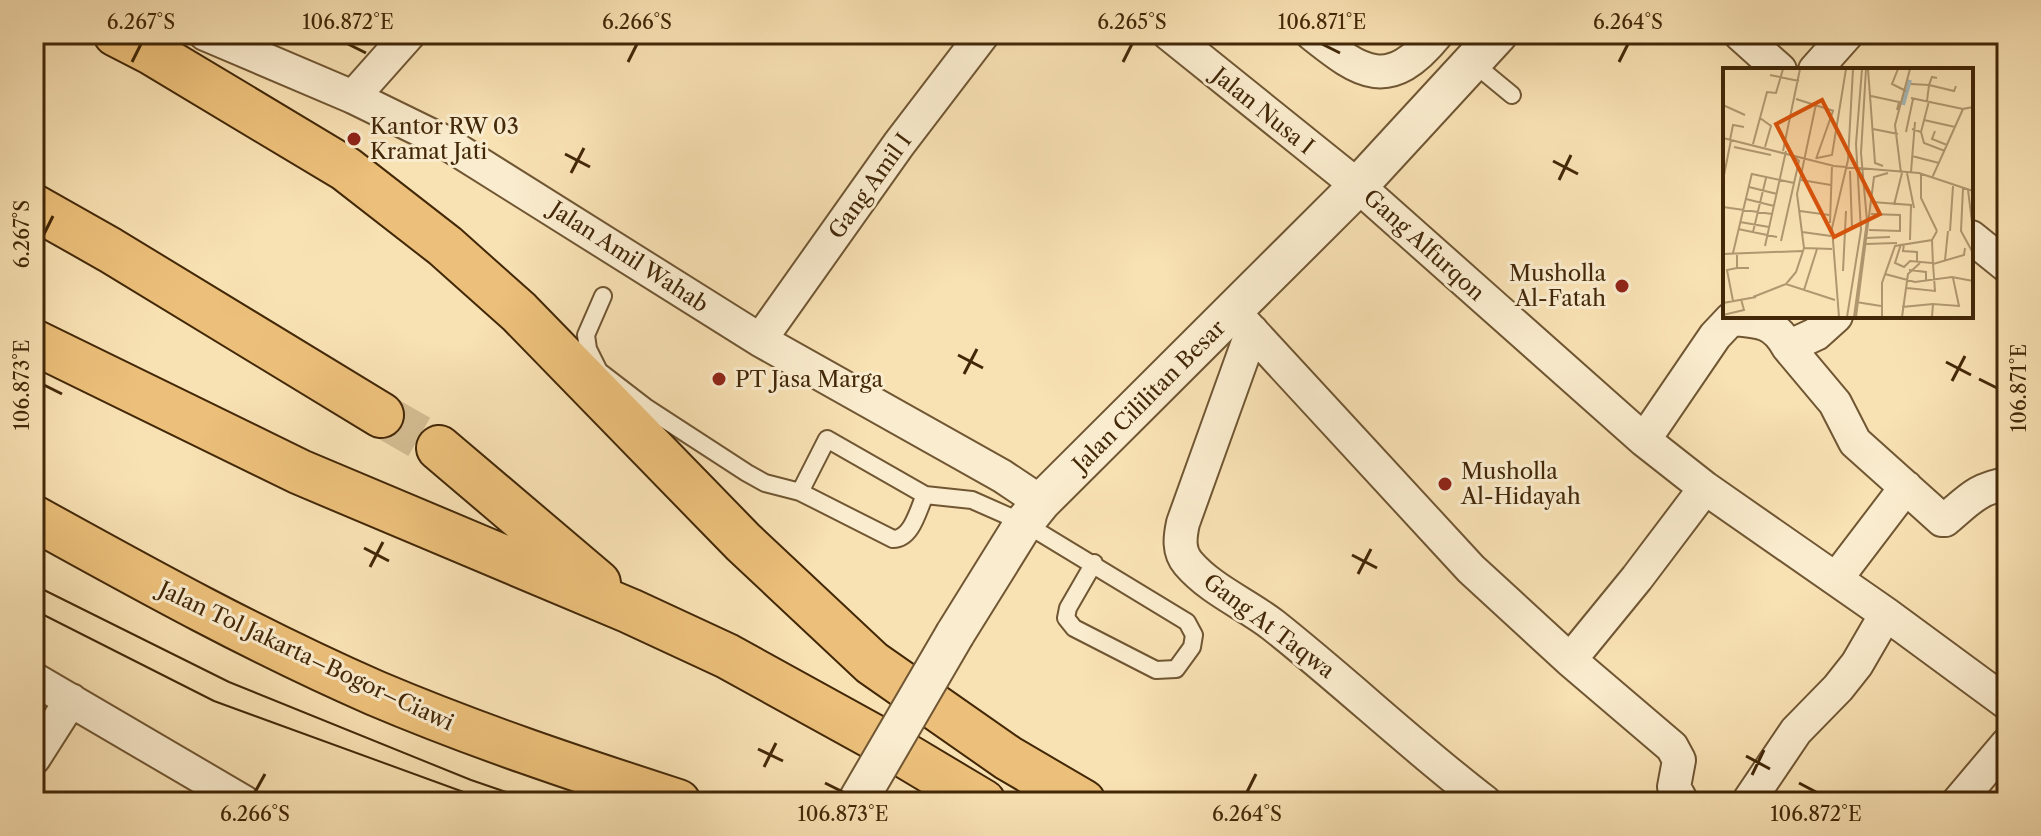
<svg xmlns="http://www.w3.org/2000/svg" width="2041" height="836" font-family="'Libre Caslon Text',serif">
	<style>
		.lines { fill: none; stroke-linecap: round; stroke-linejoin: round }
		.motorway-tunnel { stroke: #d4bc91; stroke-width: 44; stroke-dasharray: 44 22; stroke-linecap: butt }
		.service-casing { stroke: #705633; stroke-width: 20 }
		.minor-casing { stroke: #705633; stroke-width: 36 }
		.tertiary-casing { stroke: #705633; stroke-width: 42 }
		.motorway-casing { stroke: #432808; stroke-width: 48 }
		.service { stroke: #faecce; stroke-width: 16 }
		.minor { stroke: #faecce; stroke-width: 32 }
		.tertiary { stroke: #faecce; stroke-width: 38 }
		.motorway { stroke: #ecc07a; stroke-width: 44 }
		.tram { stroke: #432808; stroke-width: 2 }
		.tertiary-bridge-casing { stroke: #705633; stroke-width: 42; stroke-linecap: butt }
		.tertiary-bridge { stroke: #faecce; stroke-width: 38 }
		.ticks { fill: none; stroke: #432808; stroke-width: 3 }
		.poi-dot { fill: #8f2418; stroke: #faecce; stroke-width: 3 }
		.labels { text-anchor: middle; dominant-baseline: central; stroke-width: 6; stroke-linejoin: round; paint-order: stroke }
		.street-label { font-size: 22px; fill: #432808; stroke: #faecce }
		.poi-label { font-size: 22px; fill: #432808; stroke: #faecce; text-anchor: start }
		.inset-river { fill: none; stroke: #a5baba; stroke-width: 4 }
		.inset-road { fill: none; stroke: #b0976f; stroke-width: 2 }
		.view { fill: #d8540c; fill-opacity: 0.15; stroke: #d8540c; stroke-width: 4 }
		.inset-edge { fill: none; stroke: #432808; stroke-width: 4 }
		.neatline { fill: none; stroke: #432808; stroke-width: 3 }
		.ticks-label { font-size: 20px; text-anchor: middle; fill: #432808 }
	</style>
	<rect width="100%" height="100%" fill="#f8e1b3"/>
	<filter id="stains"><feTurbulence type="fractalNoise" baseFrequency=".0025" numOctaves="4"/><feColorMatrix values="0 0 0 0 .2 0 0 0 0 .09 0 0 0 0 .02 0 0 0 .5 -.17"/></filter>
	<radialGradient id="worn" r=".72"><stop offset=".6" stop-color="#630" stop-opacity="0"/><stop offset="1" stop-color="#630" stop-opacity=".3"/></radialGradient>
	<g class="lines">
		<path class="motorway-tunnel" d="M381,415L439,448"/>
		<g class="service-casing">
			<path id="service" d="M1472,62L1512,95
				M603,296L586,335L588,349L599,371L647,408L747,473L765,483L800,492L893,539C912,539 918,510 925,495
				M800,492L827,439L925,495L972,500L1024,523L1187,622L1194,635L1192,647L1176,669L1156,670L1074,628L1066,618L1068,608L1094,563"/>
		</g>
		<g class="minor-casing">
			<path id="minor" d="M205,34L353,97L443,141L760,340L1002,476L1041,502
				M1169,34L1358,186L1644,440L1705,488L1886,614L2007,703
				M1312,34C1362,74 1389,93 1437,34
				M1740,34L1780,70
				M1815,70L1847,34
				M353,97L409,34
				M1971,237L2007,266
				M1234,312L1471,569L1570,660L1672,747L1679,760L1674,787L1682,802
				M1252,331L1183,523C1180,537 1178,551 1188,563C1211,590 1246,604 1273,625C1345,682 1412,746 1485,802
				M760,340L899,144L983,34
				M1788,347L1835,403L1855,442L1942,520H1945C1967,502 1977,488 2007,484
				M1644,440L1715,336L1731,319C1759,321 1774,321 1788,347L1816,334L1836,316
				M1836,579L1906,487
				M1570,660L1637,578L1705,488
				M34,679L244,802
				M34,758L71,700
				M1748,802L1796,731L1838,688L1857,664L1886,614
				M1958,802L2007,744"/>
		</g>
		<g class="tertiary-casing">
			<path id="tertiary" d="M955,634L1024,523L1041,502L1358,186L1498,34"/>
		</g>
		<g class="motorway-casing">
			<path id="motorway" d="M116,34L151,52L346,169L445,246L519,312L743,542L872,663L1008,758L1083,802
				M34,207L110,250L381,415
				M34,342L300,472L630,611L727,656L881,741L983,802
				M439,448L598,583
				M34,518C146,580 258,642 375,693C474,735 576,769 678,802"/>
		</g>
		<use href="#service" class="service"/>
		<use href="#minor" class="minor"/>
		<use href="#tertiary" class="tertiary"/>
		<use href="#motorway" class="motorway"/>
		<path class="tram" d="M34,585L229,682L471,780L535,802
			M34,610L214,701L491,802"/>
		<g class="tertiary-bridge-casing">
			<path id="tertiary-bridge" d="M857,802L955,634"/>
		</g>
		<use href="#tertiary-bridge" class="tertiary-bridge"/>
	</g>
	<path class="ticks" d="M348,44L366,53M1322,44L1340,53M132,62L141,44M628,62L637,44M1123,62L1132,44M1619,62L1628,44M565,154L590,167M1553,161L1578,174M571,173L584,148M1559,180L1571,155M44,234L53,216M958,355L983,368M1946,362L1971,375M964,374L977,349M1979,379L1997,388M1952,381L1965,356M44,385L62,394M364,548L389,561M1352,555L1377,568M370,567L383,542M1358,574L1371,549M758,749L783,761M1746,756L1770,769M764,767L776,743M1752,775L1764,750M825,783L843,792M1799,783L1816,792M255,792L265,774M1247,792L1256,774"/>
	<g class="poi-dot">
		<circle cx="354" cy="139" r="8"/>
		<circle cx="1622" cy="286" r="8"/>
		<circle cx="719" cy="379" r="8"/>
		<circle cx="1445" cy="484" r="8"/>
	</g>
	<g class="labels">
		<g class="street-label">
			<text transform="translate(1263 111) rotate(39)">Jalan Nusa I</text>
			<text transform="translate(870 186) rotate(-54)">Gang Amil I</text>
			<text transform="translate(1424 245) rotate(42)">Gang Alfurqon</text>
			<text transform="translate(629 257) rotate(33)">Jalan Amil Wahab</text>
			<text transform="translate(1149 396) rotate(-45)">Jalan Cililitan Besar</text>
			<text transform="translate(1269 626) rotate(37)">Gang At Taqwa</text>
			<text transform="translate(306 656) rotate(25)">Jalan Tol Jakarta–Bogor–Ciawi</text>
		</g>
		<g class="poi-label">
			<text x="370" y="126">Kantor RW 03<tspan x="370" dy="25">Kramat Jati</tspan></text>
			<text x="1606" y="273" text-anchor="end">Musholla<tspan x="1606" dy="25">Al-Fatah</tspan></text>
			<text x="735" y="379">PT Jasa Marga</text>
			<text x="1461" y="471">Musholla<tspan x="1461" dy="25">Al-Hidayah</tspan></text>
		</g>
	</g>
	<g transform="translate(1723 68)">
		<rect width="250" height="250" fill="#f8e1b3"/>
		<path class="inset-river" d="M180,37L187,12"/>
		<path class="inset-road" d="M145,1L152,95L160,98M175,1L169,16L183,23M47,7L76,13M188,16L206,17L209,9L214,10M148,28L176,34L174,42M188,30L240,41M73,31L111,43M204,33L206,17L231,23L233,18M0,37L22,47M37,50L48,58L42,79M201,52L232,59M150,61L175,66M189,61L198,64L201,75L222,83M212,63L209,71L224,77M183,64L190,31M198,64L206,33M0,70L111,98L196,105L250,123M7,72L10,57L21,59M30,76L44,24L53,25L60,1M11,79L48,87M60,83L77,1M189,88L216,95M94,90L109,87L123,1M93,91L110,43M127,103L129,160M188,104L192,54M178,105L172,57L187,1M184,105L191,140M29,106L71,115M198,106V130L214,163M209,110L240,41L250,39M0,112L8,72M78,112L108,117M26,119L54,126M240,120L238,163L250,185M245,122L250,162M23,131L51,138M149,134L188,137L187,172M171,137L179,105M0,139L49,146M77,143L106,147M17,154L46,159M107,155L109,97M15,161L54,169M146,162L177,163V147L148,146M227,163L230,118M30,164L43,110M79,164L108,168M143,170L167,169M209,172L210,196M58,173L76,93L70,88M142,176L174,175M178,176L172,195L181,199L187,193L209,195M181,176L180,183L194,184V194M42,178L63,83M81,180L109,181M10,185L29,105M14,185V200H26M0,186L79,183M222,192L225,163M250,195V230M186,202L203,204V214M120,203L123,143M162,206L192,214L229,209L250,213M63,216L73,204L81,180L74,126L93,36M184,220L212,223L210,196L241,187L242,180M81,222L94,181M30,229L63,216L112,232M10,233L4,202L14,200M133,234L158,238M0,235L33,229M179,239L210,236M0,247L21,242L18,231M116,249L109,160L125,92L130,1M124,249L138,162L133,76L139,1M131,249L144,153L138,85L143,1M133,249L151,109L165,105M159,249V215L172,178L209,172L214,163M179,249L185,206L197,195M201,249H250M209,249L210,236L236,238L230,210"/>
		<path class="view" d="M99,32L157,146L111,169L53,56Z"/>
		<rect width="250" height="250" class="inset-edge"/>
	</g>
	<rect width="2041" height="836" fill="none" stroke="#f8e1b3" stroke-width="88"/>
	<rect x="44" y="44" width="1953" height="748" class="neatline"/>
	<g class="ticks-label">
		<text x="141" y="29">6.267°S</text>
		<text x="348" y="29">106.872°E</text>
		<text x="637" y="29">6.266°S</text>
		<text x="1132" y="29">6.265°S</text>
		<text x="1322" y="29">106.871°E</text>
		<text x="1628" y="29">6.264°S</text>
		<text transform="translate(22 234) rotate(-90)" y="7">6.267°S</text>
		<text transform="translate(22 385) rotate(-90)" y="7">106.873°E</text>
		<text transform="translate(2019 388) rotate(-90)" y="7">106.871°E</text>
		<text x="255" y="821">6.266°S</text>
		<text x="843" y="821">106.873°E</text>
		<text x="1247" y="821">6.264°S</text>
		<text x="1816" y="821">106.872°E</text>
	</g>
	<rect width="100%" height="100%" filter="url(#stains)"/>
	<rect width="100%" height="100%" fill="url(#worn)"/>
</svg>
